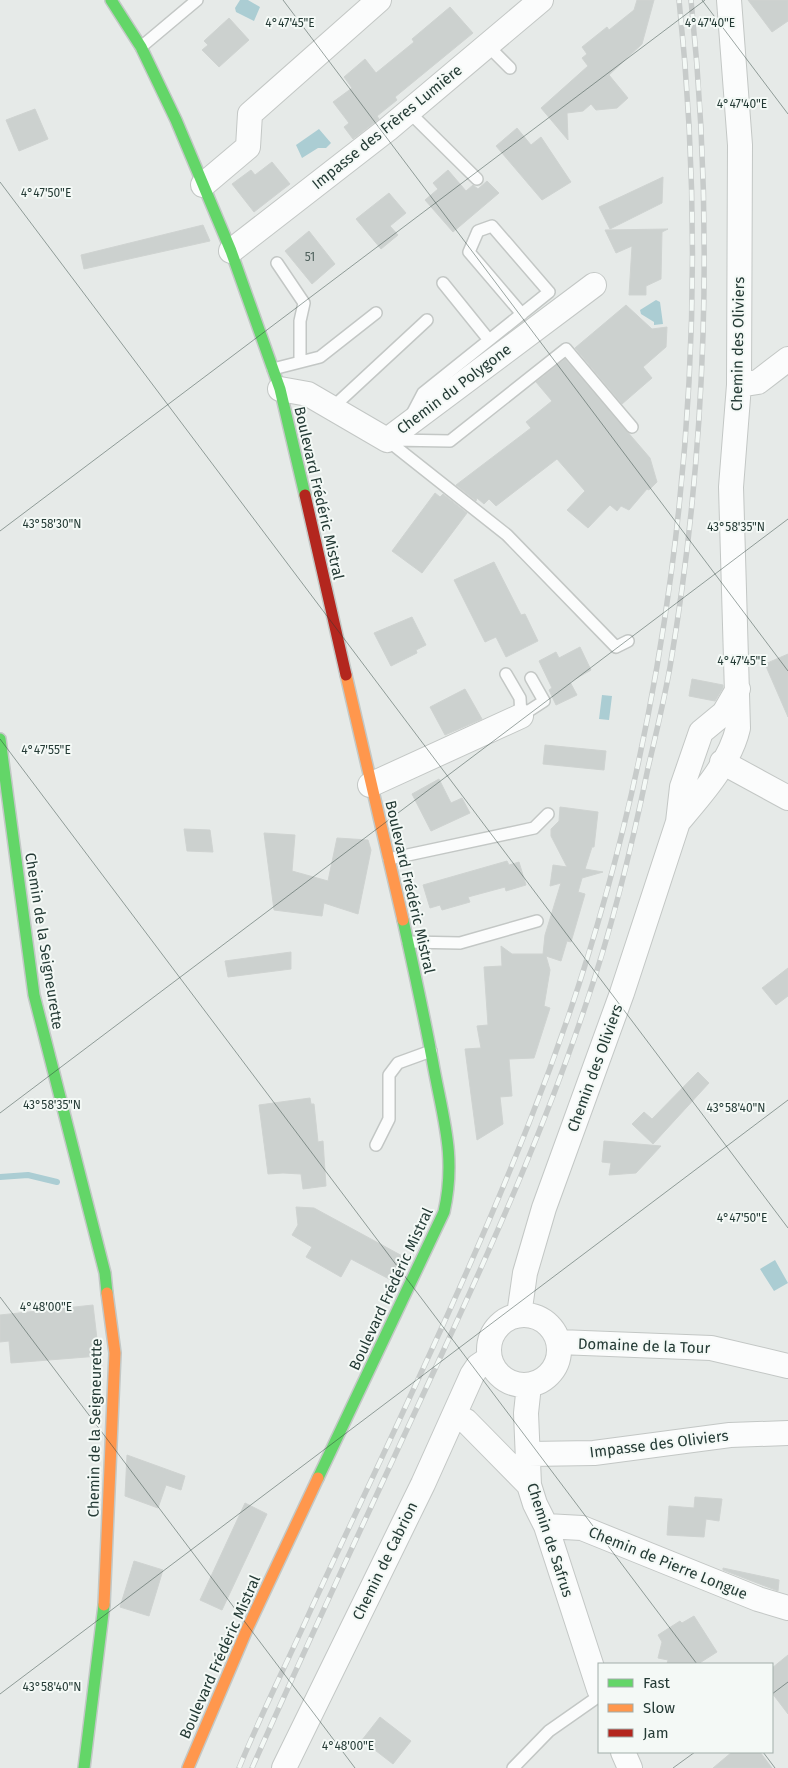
<svg xmlns="http://www.w3.org/2000/svg" width="788" height="1768" font-family="'Fira Sans',sans-serif">
	<style>
		.water { fill: #abcdd3 }
		.lines { fill: none; stroke-linecap: round; stroke-linejoin: round }
		.stream { stroke: #abcdd3; stroke-width: 6 }
		.building { fill: #ccd1cf; stroke: #cfd3d1 }
		.lane-casing { stroke: #c3c7c5; stroke-width: 14 }
		.street-casing { stroke: #c3c7c5; stroke-width: 26 }
		.fast-casing { stroke: #c3c8c6; stroke-width: 14 }
		.slow-casing { stroke: #c3c8c6; stroke-width: 14 }
		.jam-casing { stroke: #c3c8c6; stroke-width: 14 }
		.lane { stroke: #fbfcfc; stroke-width: 11 }
		.street { stroke: #fbfcfc; stroke-width: 24 }
		.fast { stroke: #63d668; stroke-width: 11 }
		.slow { stroke: #ff974d; stroke-width: 11 }
		.jam { stroke: #b3261e; stroke-width: 11 }
		.rail-casing { stroke: #c7cbca; stroke-width: 5.5 }
		.rail { stroke: #f4f9f6; stroke-width: 4; stroke-dasharray: 11; stroke-linecap: butt }
		.ticks { fill: none; stroke: #253b36; stroke-width: 1; stroke-opacity: 0.45 }
		.labels { text-anchor: middle; dominant-baseline: central; stroke-width: 4; stroke-linejoin: round; paint-order: stroke }
		.number-label { font-size: 12px; fill: #50615d }
		.street-label { font-size: 15px; fill: #253b36; stroke: #f4f9f6 }
		.ticks-label { font-size: 12px; text-anchor: middle; fill: #253b36; stroke: #f4f9f6; stroke-width: 4; stroke-linejoin: round; paint-order: stroke }
	</style>
	<rect width="100%" height="100%" fill="#e6eae8"/>
	<path class="water" d="M240,0H248L260,7L254,21L236,12L235,8Z
		M319,129L331,143L326,148H318L302,158L296,145Z
		M656,300L660,302L663,324L654,325V322L641,314L640,310Z
		M602,695L612,696L609,720L599,719Z
		M775,1260L788,1283L774,1291L760,1269Z"/>
	<g class="lines">
		<path class="stream" d="M0,1177L28,1175L57,1182"/>
	</g>
	<path class="building" d="M637,0H654L642,44L609,75L628,98L617,108L596,110L591,104L583,111L567,113L568,140L541,108L588,66L582,58L587,54L582,47L607,27L609,30L634,10Z
		M748,0H788V21L772,32Z
		M450,7L473,33L395,97L397,100L377,116L379,119L353,139L344,127L349,123L333,102L352,88L344,77L365,59L376,73L414,42L412,39Z
		M229,18L249,40L219,67L202,50L208,45L204,41Z
		M35,109L48,139L19,151L6,120Z
		M517,128L531,145L541,137L571,182L542,200L496,146Z
		M272,162L290,184L254,212L232,184L251,170L255,175Z
		M448,170L466,191L473,185L478,189L487,181L499,193L453,232L425,200L438,189L433,183Z
		M663,177L662,203L610,229L599,207Z
		M389,193L406,213L390,226L398,235L381,249L356,219Z
		M203,225L210,241L84,269L81,255Z
		M668,229L662,232L661,279L646,286V295H629L632,246L616,253L605,230Z
		M309,231L335,264L312,284L285,251Z
		M626,305L652,329L667,327L666,347L643,367L652,378L622,404L575,348Z
		M565,359L650,458L657,482L649,490L647,489L629,510L621,506L617,511L610,505L588,528L567,510L585,491L557,459L496,506L489,499L484,504L477,498L476,501L456,485L531,428L526,422L552,401L536,382Z
		M435,493L440,497L443,494L467,513L422,573L392,551Z
		M494,562L521,615L525,614L538,641L506,657L496,637L485,642L454,580Z
		M412,617L426,645L416,650L417,653L391,666L374,633Z
		M580,647L591,670L570,682L577,695L556,705L549,690L552,688L539,661L556,652L559,658Z
		M788,654V717L765,664Z
		M692,679L723,685V688L715,701L689,696Z
		M465,689L482,719L445,735L430,707Z
		M545,745L606,751L604,770L543,764Z
		M439,779L451,803L462,798L470,813L431,831L412,794Z
		M560,807L598,812L594,847H592L585,869L603,872L582,878L578,892L585,894L571,942L567,941L561,961L546,956L550,970L544,1006L550,1008L534,1058L509,1059L512,1096L500,1097L503,1124L477,1140L465,1049L481,1048L477,1026L488,1025L484,967L502,966L501,946L512,954H543L545,935L561,883L550,886L553,865L567,867L551,836V829L559,821Z
		M184,829L210,830L213,852L187,851Z
		M264,833L295,835L292,871L328,881L337,838L368,840L371,850L358,914L324,903L322,916L274,910Z
		M507,861L509,865L519,862L526,885L506,891L505,887L468,897L470,902L442,910L440,905L430,908L423,885Z
		M291,952V969L228,977L225,961Z
		M788,968V996L776,1005L762,988Z
		M698,1072L709,1083L653,1144L632,1124L644,1112L652,1119Z
		M310,1098L311,1104H314L318,1142L323,1141L326,1186L303,1189L301,1174L283,1173L268,1174L259,1105Z
		M604,1141L661,1146L636,1173L609,1175L611,1163L602,1162Z
		M296,1207L314,1208L406,1258L405,1260L391,1280L351,1259L341,1277L306,1257L312,1247L292,1235L298,1225Z
		M93,1305L99,1356L11,1363L9,1341L0,1342V1315Z
		M127,1455L185,1476L181,1490L166,1485L158,1508L125,1496Z
		M695,1497L722,1499L719,1521L706,1519L704,1537L667,1535L669,1506L694,1508Z
		M245,1503L267,1514L222,1610L200,1600Z
		M134,1561L163,1570L149,1616L120,1607Z
		M723,1568L779,1580L778,1591L723,1570Z
		M694,1616L717,1652L698,1664H667L668,1660L658,1658L662,1642L658,1635L680,1621L682,1623Z
		M788,1655V1714L772,1693V1668Z
		M380,1717L411,1741L393,1764L362,1740Z
		M732,1752H760L772,1768H713Z"/>
	<g class="lines">
		<g class="lane-casing">
			<path id="lane" d="M488,46L510,68
				M141,47L197,0
				M409,112L477,179
				M277,263L304,303L300,321V361
				M443,283L489,340
				M273,369L320,357L376,313
				M332,408L427,320
				M412,414L423,393L549,292L492,226L478,231L469,252L522,314
				M387,440L507,535L616,647L628,641
				M393,440L450,441L566,349L632,427
				M506,674L520,698L521,716L544,701L531,678
				M389,859L534,828L548,814
				M408,942L460,943L537,921
				M376,1145L389,1119V1075L398,1063L431,1051
				M513,1768L549,1731L599,1696"/>
		</g>
		<g class="street-casing">
			<path id="street" d="M203,185L248,147L250,114L379,0
				M231,251L388,129L541,0
				M739,385L758,382L788,359
				M280,389L308,394L387,440L594,285
				M722,762L788,798
				M370,785L521,716
				M678,822C701,795 730,763 738,728L731,487L739,385L740,145L729,0
				M489 1350a35 35 0 1 1 70 0a35 35 0 1 1-70 0Z
				M519,1315L525,1273L544,1208L622,993L678,822L682,787L701,732L724,713L738,689
				M559,1342L711,1348L788,1366
				M529,1385L526,1413L529,1485L535,1504L546,1526L599,1689
				M454,1415L466,1421L529,1485
				M529,1454L594,1453L730,1435L788,1433
				M546,1526L582,1528L758,1599L788,1608
				M623,1752L630,1768
				M284,1768L423,1484L472,1375L478,1366L490,1358"/>
		</g>
		<g class="fast-casing">
			<path id="fast" d="M111,0L141,47L176,120L231,251L280,389L305,495
				M0,739L34,995L105,1273L107,1293
				M318,1478L444,1212C456,1158 444,1122 434,1069C425,1019 414,970 403,920
				M84,1768L104,1605"/>
		</g>
		<g class="slow-casing">
			<path id="slow" d="M346,675L403,920
				M104,1605L115,1353L107,1293
				M188,1768L248,1627L318,1478"/>
		</g>
		<g class="jam-casing">
			<path id="jam" d="M305,495L346,675"/>
		</g>
		<use href="#lane" class="lane"/>
		<use href="#street" class="street"/>
		<use href="#fast" class="fast"/>
		<use href="#slow" class="slow"/>
		<use href="#jam" class="jam"/>
		<g class="rail-casing">
			<path id="rail" d="M239,1768C261,1714 288,1661 312,1607C386,1447 464,1288 529,1123C669,772 719,376 679,0
				M252,1768C311,1635 373,1503 434,1371C490,1250 545,1128 587,1001C613,925 632,846 648,768C656,734 664,701 670,667C707,450 714,220 691,0"/>
		</g>
		<use href="#rail" class="rail"/>
	</g>
	<path class="ticks" d="M283,0L788,671M702,0L788,114M0,182L788,1228M0,531L705,0M0,739L697,1664M0,1113L788,519M0,1297L355,1768M0,1694L788,1100M772,1694L788,1682M763,1752L775,1768M673,1768L695,1752"/>
	<g class="labels">
		<g class="number-label">
			<text x="310" y="257">51</text>
		</g>
		<g class="street-label">
			<text transform="translate(387 127) rotate(-39)">Impasse des Frères Lumière</text>
			<text transform="translate(738 344) rotate(-89)">Chemin des Oliviers</text>
			<text transform="translate(454 389) rotate(-37)">Chemin du Polygone</text>
			<text transform="translate(319 493) rotate(77)">Boulevard Frédéric Mistral</text>
			<text transform="translate(410 887) rotate(77)">Boulevard Frédéric Mistral</text>
			<text transform="translate(44 941) rotate(81)">Chemin de la Seigneurette</text>
			<text transform="translate(595 1068) rotate(-70)">Chemin des Oliviers</text>
			<text transform="translate(391 1289) rotate(-65)">Boulevard Frédéric Mistral</text>
			<text transform="translate(644 1346) rotate(2)">Domaine de la Tour</text>
			<text transform="translate(95 1428) rotate(-89)">Chemin de la Seigneurette</text>
			<text transform="translate(659 1444) rotate(-7)">Impasse des Oliviers</text>
			<text transform="translate(550 1540) rotate(72)">Chemin de Safrus</text>
			<text transform="translate(385 1561) rotate(-64)">Chemin de Cabrion</text>
			<text transform="translate(668 1563) rotate(22)">Chemin de Pierre Longue</text>
			<text transform="translate(220 1657) rotate(-66)">Boulevard Frédéric Mistral</text>
		</g>
	</g>
	<g class="ticks-label">
		<text x="290" y="27">4°47'45"E</text>
		<text x="710" y="27">4°47'40"E</text>
		<text x="742" y="108">4°47'40"E</text>
		<text x="46" y="197">4°47'50"E</text>
		<text x="52" y="528">43°58'30"N</text>
		<text x="736" y="531">43°58'35"N</text>
		<text x="742" y="665">4°47'45"E</text>
		<text x="46" y="754">4°47'55"E</text>
		<text x="52" y="1109">43°58'35"N</text>
		<text x="736" y="1112">43°58'40"N</text>
		<text x="742" y="1222">4°47'50"E</text>
		<text x="46" y="1311">4°48'00"E</text>
		<text x="52" y="1691">43°58'40"N</text>
		<text x="348" y="1750">4°48'00"E</text>
	</g>
	<rect x="598" y="1663" width="175" height="90" fill="#f4f9f6" stroke="#a1ada9"/>
	<rect x="608" y="1679" width="25" height="8" fill="#63d668" stroke="#a1ada9"/>
	<text x="643" y="1688" font-size="15" fill="#253b36">Fast</text>
	<rect x="608" y="1704" width="25" height="8" fill="#ff974d" stroke="#a1ada9"/>
	<text x="643" y="1713" font-size="15" fill="#253b36">Slow</text>
	<rect x="608" y="1729" width="25" height="8" fill="#b3261e" stroke="#a1ada9"/>
	<text x="643" y="1738" font-size="15" fill="#253b36">Jam</text>
</svg>
